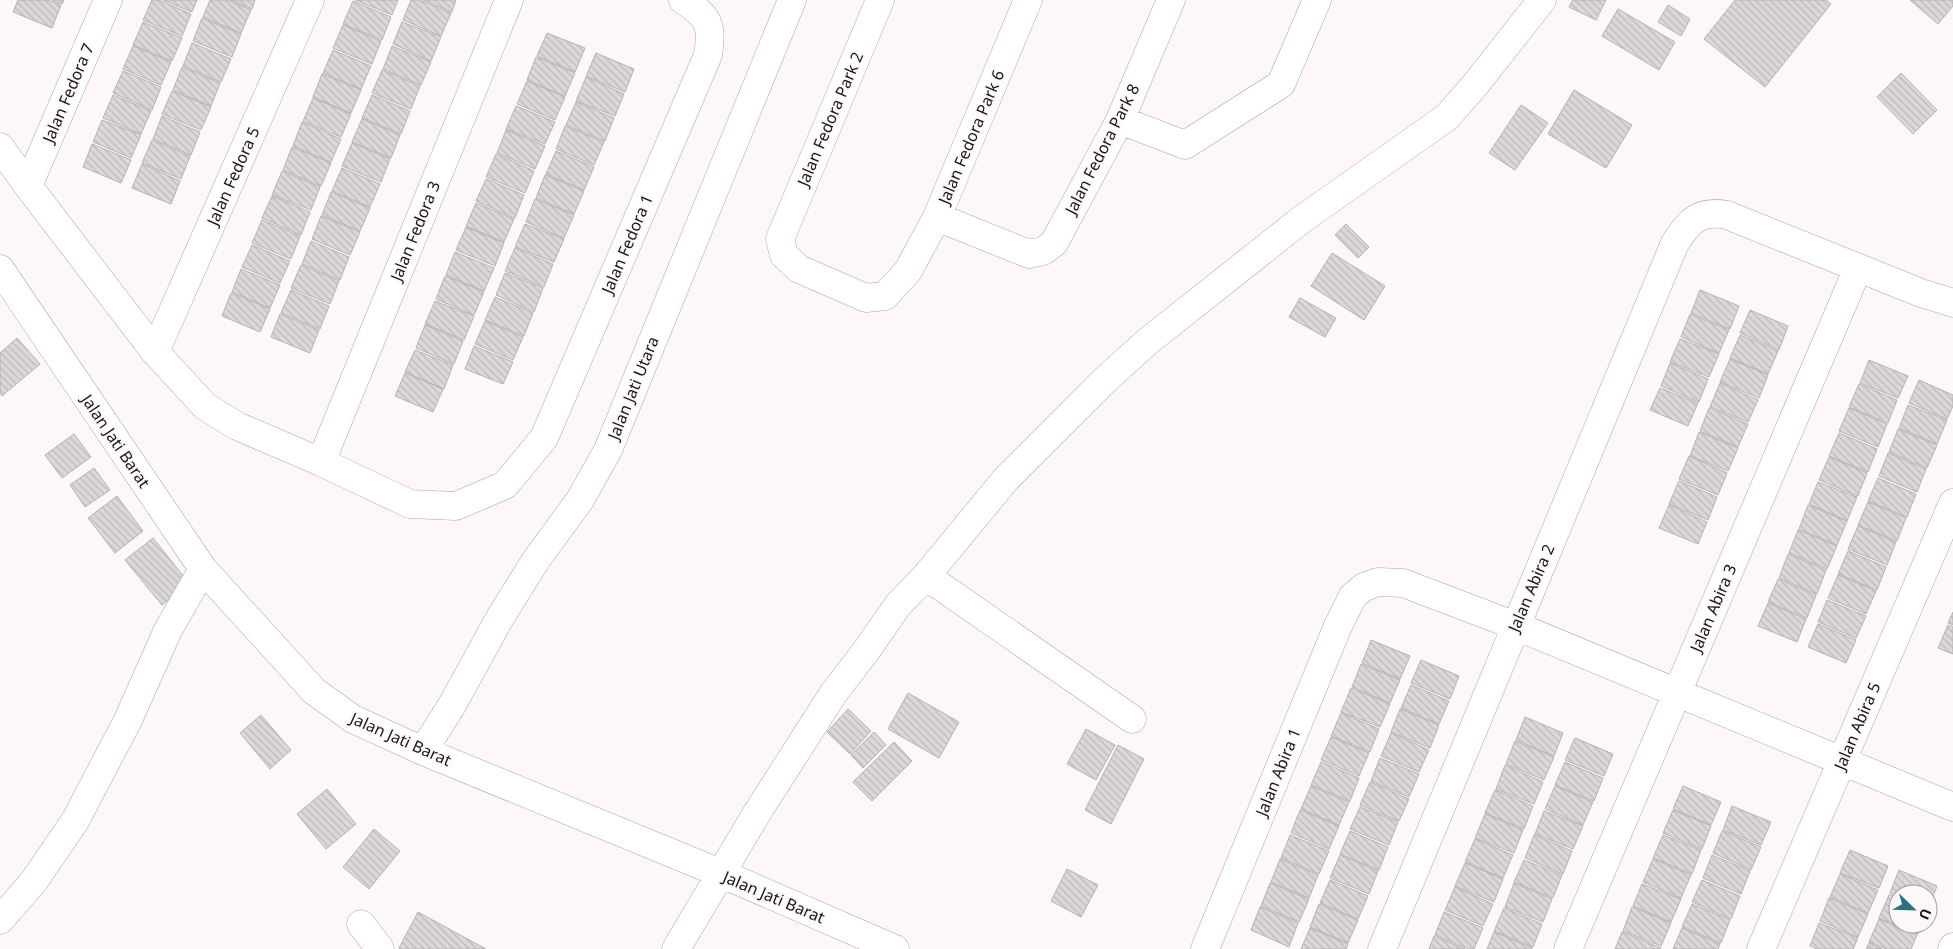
<svg xmlns="http://www.w3.org/2000/svg" width="1953" height="949" font-family="'Noto Sans',sans-serif">
	<style>
		.building { fill: url(#building-back-hatch); stroke: #b7b1b2 }
		.lines { fill: none; stroke-linecap: round; stroke-linejoin: round }
		.minor-casing { stroke: #aba5a7; stroke-width: 29 }
		.minor { stroke: #fff; stroke-width: 28 }
		.labels { text-anchor: middle; dominant-baseline: central; stroke-width: 4; stroke-linejoin: round; paint-order: stroke }
		.street-label { font-size: 16px; fill: #171516; stroke: #fef7f9 }
	</style>
	<defs>
		<pattern id="building-back-hatch" width="6" height="6" patternUnits="userSpaceOnUse" patternTransform="scale(1.25)"><rect width="6" height="6" fill="#ddd7d9"/><path d="M-1 5l2 2M0 0l6 6M5-1l2 2" fill="none" stroke="#bdb8ba"/></pattern>
	</defs>
	<rect width="100%" height="100%" fill="#fef7f9"/>
	<path class="building" d="M18,0H48L61,5L52,28L13,12Z
		M52,0H64L62,4Z
		M152,0H159L191,14L182,36L143,20Z
		M163,0H197L192,12Z
		M210,0H228L251,10L241,33L203,17Z
		M231,0H255L252,9Z
		M355,0H398L392,15Z
		M411,0H419L451,13L441,36L403,20Z
		M423,0H456L452,12Z
		M1573,0H1606L1596,20L1569,7Z
		M1735,0H1826L1831,4L1765,87L1704,39Z
		M1910,0H1953V6L1938,24Z
		M353,1L391,17L382,40L343,24Z
		M1668,5L1690,19L1681,36L1658,22Z
		M1618,9L1675,42L1659,70L1602,36Z
		M202,18L241,34L232,57L193,41Z
		M143,22L182,38L172,61L133,45Z
		M402,22L441,37L431,61L393,44Z
		M343,25L381,41L372,64L333,48Z
		M547,33L585,48L575,72L537,56Z
		M192,43L231,59L221,82L183,66Z
		M133,46L171,62L161,85L123,69Z
		M392,46L431,62L421,85L383,69Z
		M333,50L371,66L361,89L323,73Z
		M596,53L634,69L625,92L586,76Z
		M536,57L575,73L565,96L527,80Z
		M182,67L220,83L211,106L173,90Z
		M382,70L420,86L411,109L372,93Z
		M123,71L161,87L152,110L113,93Z
		M1901,73L1937,110L1913,134L1877,97Z
		M322,74L361,90L351,113L313,97Z
		M586,77L624,94L615,116L576,101Z
		M527,81L565,97L555,120L517,104Z
		M1574,90L1632,125L1606,168L1548,134Z
		M172,91L211,107L201,130L162,114Z
		M113,95L151,111L141,134L103,118Z
		M372,95L410,111L401,134L362,118Z
		M313,98L351,114L341,137L303,121Z
		M576,102L614,118L605,141L566,125Z
		M1521,105L1548,123L1515,170L1489,153Z
		M516,106L555,122L545,144L506,129Z
		M162,116L200,132L191,155L153,139Z
		M362,119L400,135L391,158L352,142Z
		M102,120L141,135L131,158L93,142Z
		M302,122L341,139L331,162L293,146Z
		M565,126L604,142L594,165L556,149Z
		M506,130L545,146L535,169L497,153Z
		M152,140L190,156L181,179L142,163Z
		M352,143L390,159L381,182L342,166Z
		M92,144L131,160L121,183L83,167Z
		M292,147L331,163L321,186L283,170Z
		M556,151L594,167L584,190L546,174Z
		M496,154L534,171L525,193L486,177Z
		M142,164L180,181L171,204L132,188Z
		M342,168L380,184L370,207L332,191Z
		M282,171L320,187L311,210L272,195Z
		M545,175L584,191L574,214L536,198Z
		M486,179L524,195L515,218L476,201Z
		M331,192L370,208L360,231L322,215Z
		M272,196L310,212L301,235L262,218Z
		M535,199L574,215L564,238L526,222Z
		M476,203L514,219L504,242L466,226Z
		M321,216L360,232L350,255L312,239Z
		M262,220L300,236L291,259L252,243Z
		M525,224L564,239L554,262L515,247Z
		M1346,224L1369,247L1358,258L1335,235Z
		M466,227L504,243L495,266L456,250Z
		M311,241L349,257L340,280L302,264Z
		M252,245L290,261L280,283L242,267Z
		M515,248L553,264L544,287L505,271Z
		M455,252L494,268L484,291L446,275Z
		M1332,253L1385,286L1364,320L1311,286Z
		M301,265L339,281L330,304L291,288Z
		M241,269L280,285L270,308L232,292Z
		M505,273L543,288L534,312L496,295Z
		M445,276L484,292L474,315L436,299Z
		M291,290L329,306L320,329L281,313Z
		M1700,290L1739,306L1730,329L1691,313Z
		M231,293L270,309L260,332L222,316Z
		M495,297L533,313L524,336L485,320Z
		M1300,298L1336,318L1325,337L1289,317Z
		M435,301L474,316L464,340L425,324Z
		M1750,310L1788,326L1779,350L1740,333Z
		M280,314L319,330L310,353L271,337Z
		M1690,314L1729,330L1719,353L1681,337Z
		M485,321L523,337L513,360L475,344Z
		M425,325L463,341L454,364L416,348Z
		M1740,335L1778,351L1768,374L1730,358Z
		M17,338L40,364L2,396L0,393V353Z
		M1680,339L1719,354L1709,377L1670,362Z
		M474,346L513,362L503,384L465,369Z
		M415,350L453,365L444,389L405,372Z
		M1730,359L1768,375L1759,398L1720,382Z
		M1869,360L1908,376L1898,398L1860,383Z
		M1670,363L1708,379L1699,402L1661,386Z
		M405,373L443,389L433,412L395,396Z
		M1919,380L1953,395V406L1947,419L1909,403Z
		M1720,383L1758,400L1748,422L1710,407Z
		M1859,384L1897,400L1888,423L1849,407Z
		M1660,388L1698,403L1688,426L1650,410Z
		M1908,405L1947,420L1937,444L1899,428Z
		M1709,408L1748,424L1738,447L1700,431Z
		M1849,408L1887,424L1878,447L1839,431Z
		M1898,429L1937,445L1927,468L1889,452Z
		M1699,432L1738,448L1728,471L1690,456Z
		M1839,433L1877,449L1868,472L1829,456Z
		M74,434L91,457L62,478L45,455Z
		M1888,453L1926,469L1917,492L1879,476Z
		M1689,456L1727,473L1718,495L1679,479Z
		M1829,457L1867,473L1858,496L1819,480Z
		M94,468L110,490L85,507L70,485Z
		M1878,478L1916,494L1907,517L1868,501Z
		M1679,481L1717,497L1708,520L1669,504Z
		M1818,482L1857,497L1847,521L1809,504Z
		M117,496L143,531L115,553L88,518Z
		M1868,502L1906,518L1897,541L1858,525Z
		M1669,505L1707,522L1698,544L1659,528Z
		M1808,505L1847,521L1837,545L1799,529Z
		M1858,526L1896,542L1887,565L1848,549Z
		M1798,530L1837,546L1827,569L1789,553Z
		M153,538L189,583L162,605L125,560Z
		M1848,551L1886,567L1877,590L1838,574Z
		M1788,554L1826,570L1817,594L1779,578Z
		M1838,575L1876,591L1866,614L1828,598Z
		M1778,579L1816,595L1807,618L1768,602Z
		M1827,600L1866,616L1856,638L1818,622Z
		M1768,603L1806,619L1797,642L1758,626Z
		M1953,612V625L1948,623Z
		M1818,624L1856,640L1846,663L1808,647Z
		M1948,625L1953,627V654L1938,648Z
		M1371,640L1410,656L1400,679L1362,663Z
		M1421,660L1459,676L1450,699L1411,683Z
		M1361,664L1400,680L1390,703L1352,687Z
		M1411,685L1449,701L1439,724L1401,708Z
		M1351,688L1390,704L1380,727L1341,712Z
		M908,693L959,722L939,758L888,729Z
		M848,709L871,731L850,754L827,732Z
		M1400,709L1439,725L1430,748L1391,732Z
		M1341,713L1379,729L1370,752L1331,736Z
		M261,715L291,750L270,769L240,733Z
		M1525,717L1563,733L1554,756L1516,740Z
		M1086,729L1115,745L1096,780L1067,764Z
		M874,732L886,745L863,768L851,755Z
		M1391,733L1429,750L1419,772L1381,756Z
		M1331,737L1369,753L1359,776L1321,760Z
		M1575,738L1613,754L1604,776L1565,760Z
		M1515,741L1554,757L1544,780L1506,764Z
		M894,742L912,761L872,801L853,782Z
		M1118,745L1144,759L1111,824L1085,810Z
		M1380,758L1419,774L1409,797L1371,781Z
		M1321,762L1359,778L1350,801L1311,785Z
		M1565,762L1603,778L1594,801L1555,785Z
		M1505,765L1543,782L1534,804L1496,789Z
		M1370,782L1409,799L1399,821L1360,805Z
		M1311,786L1349,802L1339,825L1301,809Z
		M1555,786L1593,802L1583,825L1545,809Z
		M1683,786L1721,802L1711,825L1673,809Z
		M327,789L356,824L326,849L297,814Z
		M1495,790L1533,806L1524,829L1485,813Z
		M1732,806L1771,822L1761,845L1723,830Z
		M1360,807L1398,822L1389,845L1350,829Z
		M1300,810L1339,826L1329,849L1291,833Z
		M1673,810L1711,826L1702,849L1663,833Z
		M1544,811L1583,826L1573,849L1535,834Z
		M1485,814L1523,830L1514,853L1475,838Z
		M374,829L400,851L369,889L343,867Z
		M1350,831L1388,847L1379,870L1340,854Z
		M1722,831L1761,847L1751,870L1713,853Z
		M1290,835L1329,851L1319,874L1281,858Z
		M1534,835L1572,851L1563,874L1525,858Z
		M1663,835L1701,850L1692,874L1653,858Z
		M1475,839L1513,855L1503,878L1465,862Z
		M1850,850L1888,866L1879,888L1840,873Z
		M1340,855L1378,871L1369,894L1330,878Z
		M1712,855L1750,871L1741,894L1703,878Z
		M1280,859L1318,875L1309,898L1271,882Z
		M1653,859L1691,875L1681,898L1643,882Z
		M1524,860L1562,875L1553,898L1514,882Z
		M1465,863L1503,879L1494,902L1455,886Z
		M1067,869L1098,885L1081,917L1051,901Z
		M1899,870L1937,886L1928,909V894H1898V897L1890,893Z
		M1840,874L1878,890L1868,913L1830,897Z
		M1330,880L1368,896L1358,919L1320,903Z
		M1702,880L1740,896L1731,919L1692,902Z
		M1270,883L1309,899L1299,922L1261,906Z
		M1514,883L1552,899L1543,922L1505,907Z
		M1642,884L1681,899L1671,922L1633,906Z
		M1455,887L1493,904L1483,926L1445,910Z
		M1889,895L1898,898V924H1922L1918,934L1879,918Z
		M1829,898L1868,914L1858,937L1820,921Z
		M1319,904L1358,920L1348,943L1310,927Z
		M1692,904L1730,920L1721,943L1682,927Z
		M1260,907L1298,923L1289,947L1251,930Z
		M1632,907L1671,923L1661,946L1623,931Z
		M1504,908L1542,924L1533,947L1494,931Z
		M418,912L486,949H401L399,948Z
		M1444,912L1483,928L1474,949H1469L1435,935Z
		M1879,919L1917,935L1911,949H1886L1869,942Z
		M1819,923L1858,938L1853,949H1817L1810,946Z
		M1310,928L1348,944L1346,949H1301Z
		M1682,928L1720,944L1718,949H1673Z
		M1494,932L1532,948V949H1487Z
		M1622,932L1661,948L1660,949H1615Z
		M1434,936L1465,949H1429Z
		M1869,943L1882,949H1866Z"/>
	<g class="lines">
		<g class="minor-casing">
			<path id="minor" d="M880,0L780,239L784,255L799,269L866,298L885,296L908,271L937,217L1028,0
				M1120,120L1185,145L1281,84L1317,0
				M0,147L28,186L155,352L206,407L237,426L321,462L410,504L456,506L505,485L544,438L708,55C713,26 709,16 683,0
				M28,186L108,0
				M937,217L1029,254L1043,251L1054,243L1120,120L1171,0
				M0,269L203,569L314,691L353,719L423,751L720,873L895,949
				M155,352L310,0
				M321,462L509,0
				M926,576L1132,719
				M423,751L452,705L501,616L536,560L580,500L608,450L792,0
				M0,920L34,881L75,821L128,720L168,630L203,569
				M361,924L380,949
				M676,949L757,813L833,694L866,651L898,605L926,576L1006,479L1105,380L1147,342L1301,220L1447,117L1475,85L1542,0
				M1205,949L1338,626L1353,596L1364,587L1378,582L1403,583L1516,626L1953,807
				M1382,949L1675,243C1689,221 1699,210 1727,215L1921,293L1953,303
				M1568,949L1858,268
				M1761,949L1953,503
				M1952,949L1953,947"/>
		</g>
		<use href="#minor" class="minor"/>
	</g>
	<g class="labels">
		<g class="street-label">
			<text transform="translate(68 93) rotate(-67)">Jalan Fedora 7</text>
			<text transform="translate(830 119) rotate(-67)">Jalan Fedora Park 2</text>
			<text transform="translate(971 137) rotate(-67)">Jalan Fedora Park 6</text>
			<text transform="translate(1102 149) rotate(-63)">Jalan Fedora Park 8</text>
			<text transform="translate(233 176) rotate(-66)">Jalan Fedora 5</text>
			<text transform="translate(415 231) rotate(-68)">Jalan Fedora 3</text>
			<text transform="translate(627 244) rotate(-67)">Jalan Fedora 1</text>
			<text transform="translate(633 388) rotate(-68)">Jalan Jati Utara</text>
			<text transform="translate(116 441) rotate(56)">Jalan Jati Barat</text>
			<text transform="translate(1531 588) rotate(-67)">Jalan Abira 2</text>
			<text transform="translate(1713 608) rotate(-67)">Jalan Abira 3</text>
			<text transform="translate(1857 726) rotate(-67)">Jalan Abira 5</text>
			<text transform="translate(401 739) rotate(24)">Jalan Jati Barat</text>
			<text transform="translate(1278 772) rotate(-68)">Jalan Abira 1</text>
			<text transform="translate(774 897) rotate(23)">Jalan Jati Barat</text>
		</g>
	</g>
	<g transform="translate(1913 909) rotate(113)"><circle r="24" fill="#fef7f9" stroke="#a29d9e"/>
	<path d="M0-4L9 19L0 12L-9 19Z" fill="#29717c"/>
	<text y="-8" font-size="14" font-weight="bold" text-anchor="middle" fill="#171516">U</text>
	</g>
</svg>
